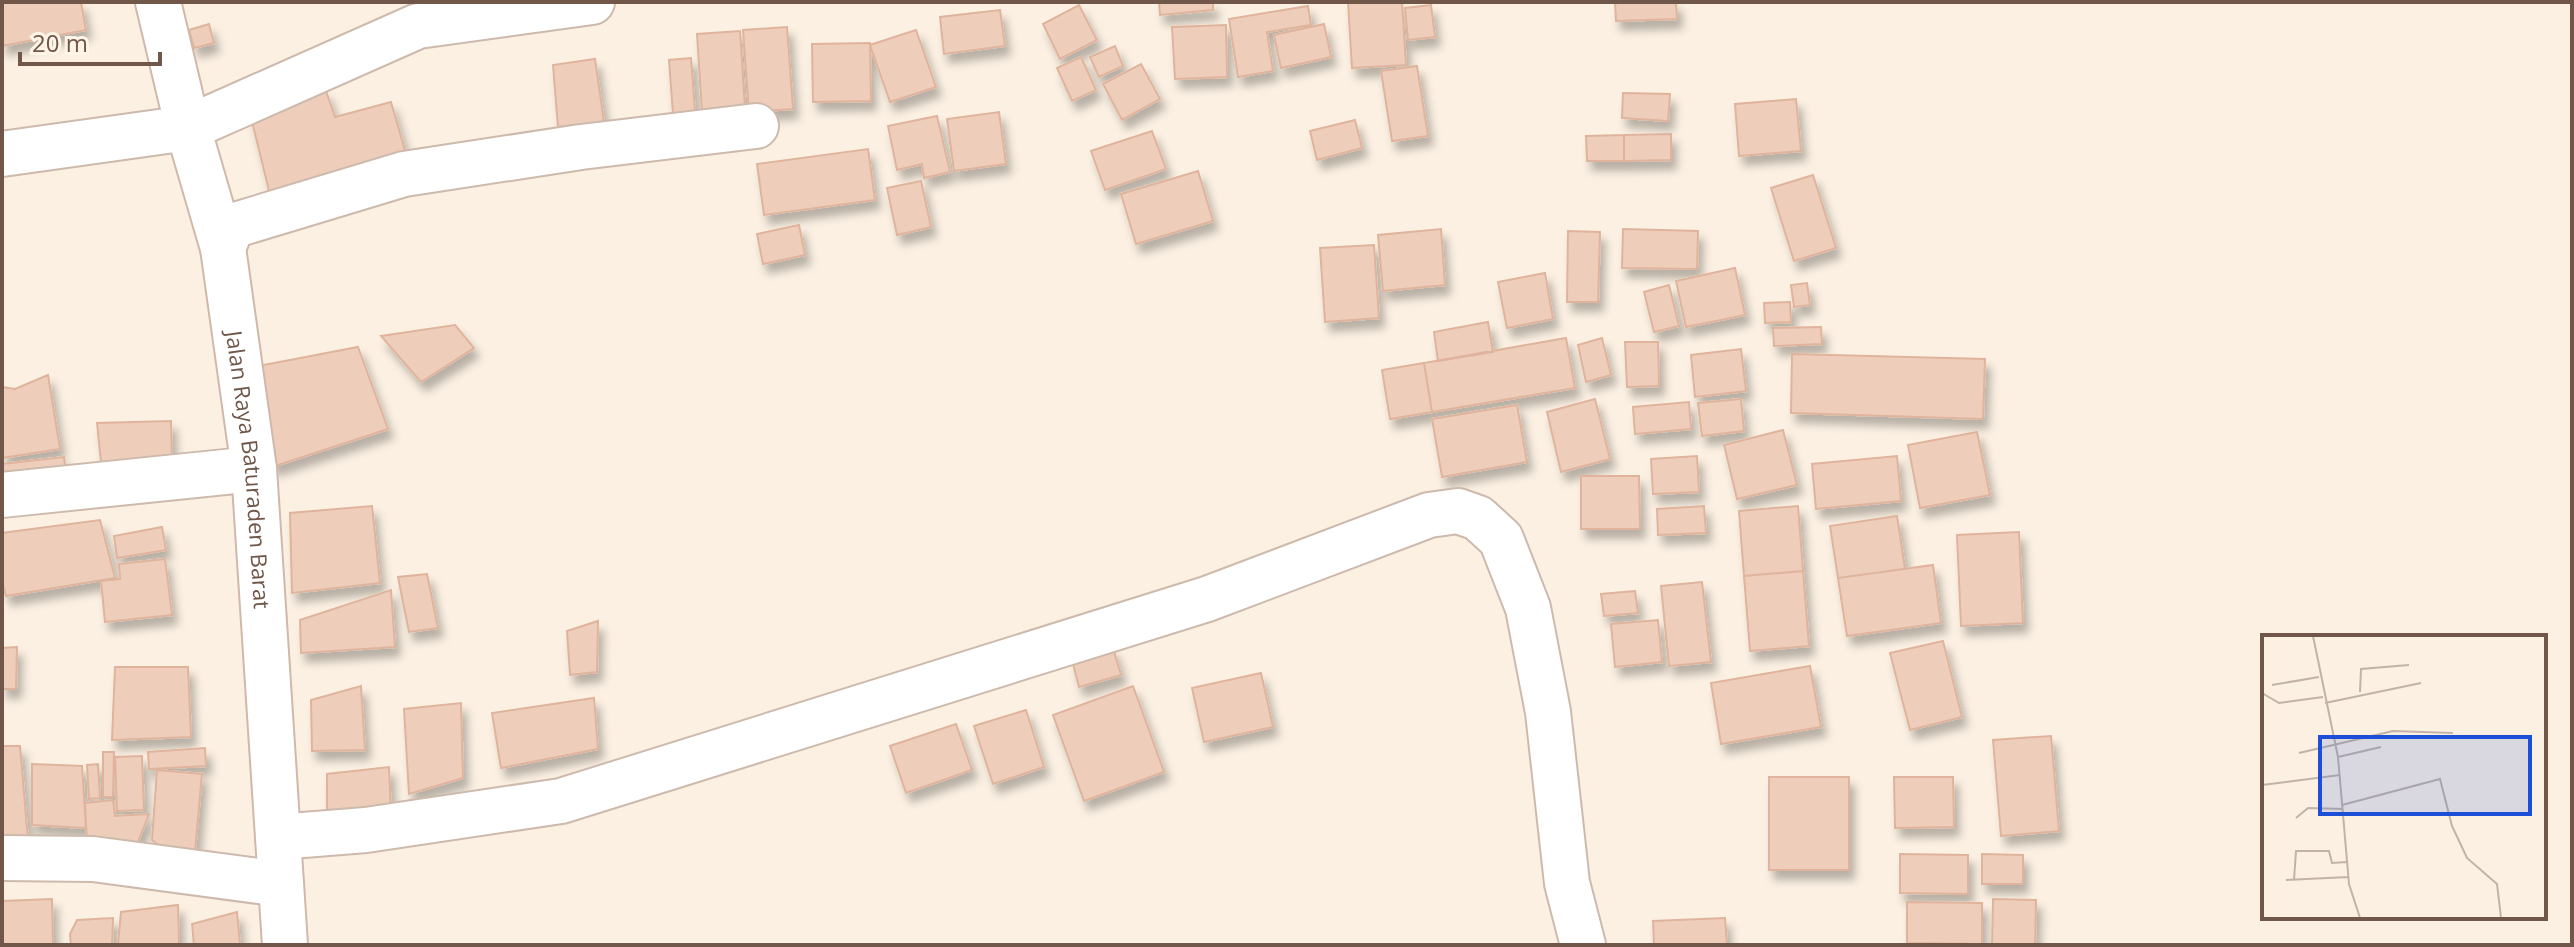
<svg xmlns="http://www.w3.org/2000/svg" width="2574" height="947" font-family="'Open Sans',sans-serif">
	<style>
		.building { fill: #eecebb; stroke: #e0b49c; stroke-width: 2; filter: url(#shadow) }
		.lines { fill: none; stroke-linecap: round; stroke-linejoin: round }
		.street-casing { stroke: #cdbaac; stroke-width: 48 }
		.secondary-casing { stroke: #d0b9aa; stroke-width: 48 }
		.street { stroke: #fff; stroke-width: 44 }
		.secondary { stroke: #fff; stroke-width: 44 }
		.labels { text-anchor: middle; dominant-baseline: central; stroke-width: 8; stroke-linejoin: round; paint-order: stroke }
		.street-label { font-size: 22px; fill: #70574a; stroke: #fef4e7 }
		.inset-road { fill: none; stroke: #c3b3a5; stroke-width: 2 }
		.view { fill: #1d4ed8; fill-opacity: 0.15; stroke: #1d4ed8; stroke-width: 4 }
		.inset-edge { fill: none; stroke: #70574a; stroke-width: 4 }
	</style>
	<defs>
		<filter id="shadow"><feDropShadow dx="5" dy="9" stdDeviation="4" flood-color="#0004"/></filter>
	</defs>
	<rect width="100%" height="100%" fill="#fbf0e2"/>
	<path class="building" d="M2,2H81L86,30L2,46Z
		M1159,2H1213V10L1160,15Z
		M1348,2H1402L1406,65L1352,68Z
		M1615,2H1676L1677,19L1616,21Z
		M1079,5L1097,40L1060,59L1043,24Z
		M1431,5L1435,37L1408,40L1405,8Z
		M1308,6L1311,25L1267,32L1273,71L1238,77L1229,19Z
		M1000,10L1005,46L944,54L940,17Z
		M209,24L214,43L194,48L189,30Z
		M1324,24L1331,57L1281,68L1274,35Z
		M1226,25L1227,77L1175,79L1172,27Z
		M787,27L793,109L749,112L743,30Z
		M916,30L936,87L890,102L870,45Z
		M740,31L745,108L702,111L697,34Z
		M870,43L871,101L813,102L812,44Z
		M1115,46L1123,66L1099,77L1090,57Z
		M1081,57L1096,90L1072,101L1057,68Z
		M691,58L695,112L673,114L669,60Z
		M595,59L604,122L558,127L553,65Z
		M1141,64L1160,99L1122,120L1103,84Z
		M1417,66L1428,136L1392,141L1381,71Z
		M326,91L335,117L391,102L408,161L272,203L248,105Z
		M1623,93L1670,94L1668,121L1622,118Z
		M1796,99L1801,151L1739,156L1735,104Z
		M999,112L1006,164L954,171L947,119Z
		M937,116L950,172L924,178L922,164L897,170L888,126Z
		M1355,120L1362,148L1317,160L1310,131Z
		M1152,131L1166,169L1105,190L1091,151Z
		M1671,134V160L1624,161V135Z
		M1624,135V161H1587L1586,136Z
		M868,149L875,200L764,215L757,164Z
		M1198,171L1213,221L1136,244L1121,194Z
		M1813,175L1836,248L1794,261L1771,188Z
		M921,181L931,227L897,235L887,188Z
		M799,225L805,255L763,264L757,234Z
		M1441,229L1445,285L1383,291L1378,235Z
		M1623,229L1698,231L1697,269L1622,268Z
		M1568,231L1600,232L1598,302H1567Z
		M1374,245L1379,318L1325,322L1320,248Z
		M1735,268L1745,315L1686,327L1676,281Z
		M1545,273L1553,319L1507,328L1498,282Z
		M1807,283L1810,305L1794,307L1791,285Z
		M1669,285L1679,326L1654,332L1644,292Z
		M1790,302L1791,322L1765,323L1764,303Z
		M1488,322L1493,352L1438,361L1434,332Z
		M455,325L474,348L421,382L381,336Z
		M1821,327L1822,344L1774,346L1773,328Z
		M1566,338L1575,388L1432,412L1424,363Z
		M1602,338L1611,375L1586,382L1578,345Z
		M1625,342H1658L1659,386L1627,387Z
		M358,347L388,429L272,467L248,368Z
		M1741,349L1746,391L1695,397L1691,355Z
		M1792,354L1985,359L1983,419L1791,413Z
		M1424,363L1432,412L1390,419L1382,370Z
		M48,375L60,449L2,458V387L15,389Z
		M1595,399L1610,459L1561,472L1547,412Z
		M1741,399L1744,431L1702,436L1698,403Z
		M1689,402L1691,429L1635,434L1633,407Z
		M1517,405L1527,462L1442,477L1432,419Z
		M171,421L172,466L102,472L97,423Z
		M1783,430L1797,485L1737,499L1724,445Z
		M1977,432L1990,495L1920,508L1908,445Z
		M1697,456L1699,492L1653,494L1651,459Z
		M1897,456L1901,501L1816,509L1812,464Z
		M64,457L67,480L2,487V464Z
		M1581,476H1639L1640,529H1581Z
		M372,506L380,583L292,593L290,513Z
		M1704,506L1706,533L1658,535L1657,509Z
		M1798,506L1803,571L1744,576L1739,511Z
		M1897,516L1905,569L1838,578L1830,526Z
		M100,520L115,578L6,596L2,582V533Z
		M162,527L166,550L117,558L114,536Z
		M2019,532L2023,623L1961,626L1957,535Z
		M165,559L172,615L105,622L101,581L120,579L119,564Z
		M1933,565L1941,623L1847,636L1838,578Z
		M1803,571L1809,646L1750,651L1744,576Z
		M427,574L438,628L409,632L398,577Z
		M1702,582L1711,662L1669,666L1661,586Z
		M391,590L395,647L301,653L300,620Z
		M1635,591L1638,613L1604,616L1601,594Z
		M1658,620L1662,662L1615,667L1611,624Z
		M598,621L597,672L570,675L567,631Z
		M1943,641L1962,717L1910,730L1890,653Z
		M17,647L16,689H2V648Z
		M1113,648L1121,675L1079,687L1072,660Z
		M1810,666L1821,727L1721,744L1711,683Z
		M115,667H188L191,737L112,740Z
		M1261,673L1273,727L1204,742L1192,688Z
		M361,686L365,750L312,751L311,700Z
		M1133,686L1164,772L1084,801L1053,715Z
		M594,698L598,749L501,768L492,713Z
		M461,703L463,778L409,794L404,709Z
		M1026,710L1044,767L993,784L974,726Z
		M956,724L972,770L906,793L890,746Z
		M2051,736L2059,831L2001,836L1993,740Z
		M2,746H20L28,840L2,837Z
		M205,748L206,766L149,769L148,752Z
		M103,752H114L113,797H103Z
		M142,756L144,810L117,811L115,757Z
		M32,764L82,766L86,828L32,825Z
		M98,764L100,798L89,799L87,765Z
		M389,767L391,814L327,821V774Z
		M157,770L202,774L195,852L173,856L152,840Z
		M1769,777H1849V870H1769Z
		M1894,777H1953L1954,827L1895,828Z
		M113,800L115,816L149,814L138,842L87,845L85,803Z
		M1900,854L1968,855V894L1900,893Z
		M1982,854L2023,855V884H1982Z
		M52,899L53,945H2V901Z
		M1993,899L2036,900L2035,945H1992Z
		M1907,902L1982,903V944L1907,943Z
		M178,905L179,945H118L121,912Z
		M237,912L240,945H194L192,924Z
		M113,918L112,945H71L70,934L77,920Z
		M1725,918L1727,945H1654L1653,921Z"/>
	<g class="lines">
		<g class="street-casing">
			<path id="street" d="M2,154L188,128L418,26L592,2
				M223,248L232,226L404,174L581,147L756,126
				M2,495L254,469
				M278,837L366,830L561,801L1207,599L1429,515L1458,511L1478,518L1501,539L1528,608L1548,712L1567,883L1583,945
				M2,858L93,859L281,884"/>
		</g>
		<g class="secondary-casing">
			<g id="secondary">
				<path id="s1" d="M158,2L188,128L223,248L254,469L285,945"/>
			</g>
		</g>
		<use href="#street" class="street"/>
		<use href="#secondary" class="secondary"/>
	</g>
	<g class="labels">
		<g class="street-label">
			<text stroke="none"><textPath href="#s1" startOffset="478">Jalan Raya Baturaden Barat</textPath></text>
		</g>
	</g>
	<g transform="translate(2262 635)">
		<rect width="284" height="284" fill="#fbf0e2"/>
		<path class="inset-road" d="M51,1L76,122L87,249L98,283M10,50L57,42M98,57L99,34L147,30M0,58L17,68L61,62M63,68L159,48M37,118L131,96L191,98M76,122L119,112M0,150L78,140M80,170L178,144L190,191L205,223L235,249L239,283M34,183L46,173L81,174M24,245L86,242M32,245L34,216H67L70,228L85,227"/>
		<path class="view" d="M58,102H268V179H58Z"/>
		<rect width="284" height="284" class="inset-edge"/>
	</g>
	<rect width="2574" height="947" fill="none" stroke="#70574a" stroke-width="8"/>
	<path d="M20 52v12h140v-12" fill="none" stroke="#70574a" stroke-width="4"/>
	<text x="32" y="52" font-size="24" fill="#70574a" stroke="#fef4e7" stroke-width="6" paint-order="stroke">20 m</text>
</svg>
